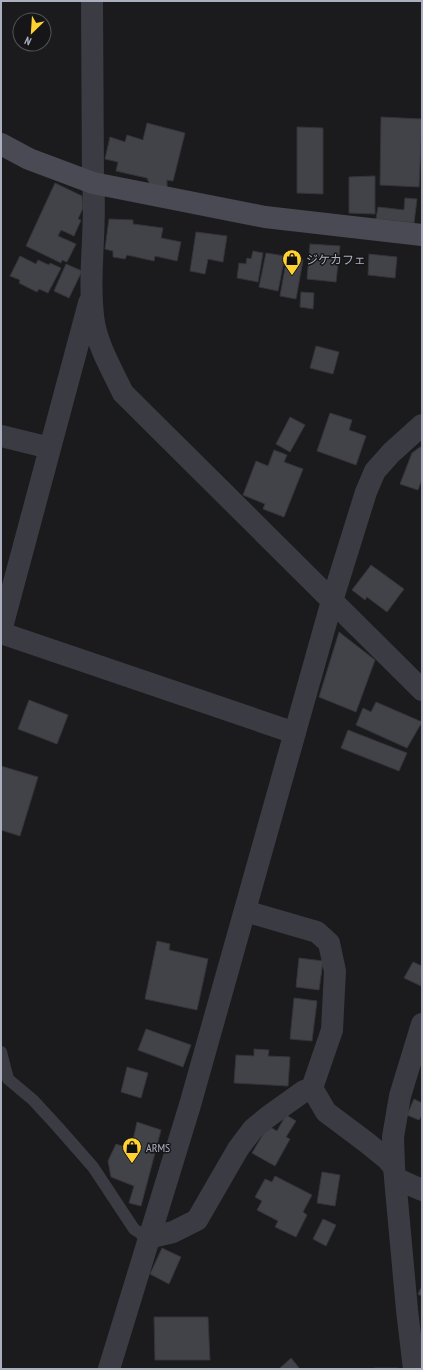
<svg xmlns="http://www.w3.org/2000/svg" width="423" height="1370" font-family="'PT Sans Narrow','Noto Sans JP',sans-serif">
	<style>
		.building { fill: #424348; stroke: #35343a }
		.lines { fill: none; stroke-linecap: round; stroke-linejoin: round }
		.lane { stroke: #3b3c43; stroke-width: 12 }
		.street { stroke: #3b3c43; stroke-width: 22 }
		.secondary { stroke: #494a53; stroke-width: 22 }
		.labels { text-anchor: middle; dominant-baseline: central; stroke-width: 3; stroke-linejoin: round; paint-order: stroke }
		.poi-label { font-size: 12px; fill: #acb0be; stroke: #161619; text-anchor: start }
	</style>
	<rect width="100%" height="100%" fill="#1b1b1d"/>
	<path class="building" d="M381,117L422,119L419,187L380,185Z
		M147,123L185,133L173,181L167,180V187L150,185L147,178L116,171L118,162L105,159L110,137L125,142L127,135L143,140Z
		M297,127L323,128V194L297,193Z
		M375,176V214L349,213V177Z
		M55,183L82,196L83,208L78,219L81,220L74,236L61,230L58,236L76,244L67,262L62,260L61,263L26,246Z
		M405,198L417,199L414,223L376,219L378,207L404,210Z
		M109,219L133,220V224L163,228L161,238L181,242L177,261L155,256L154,261L127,255L125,259L113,257V251L105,249Z
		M196,232L227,236L223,262L208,259L205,274L190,271Z
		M310,244L340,246L336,282L307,279Z
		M253,251L263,253L258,282L237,278L239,263L246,264L247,258L251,259Z
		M266,253L285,256L278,291L259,287Z
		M369,254L397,257L395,278L368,275Z
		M20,256L36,264L38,260L49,265L50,263L61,268L48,293L39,289L37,292L19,283L20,280L10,276Z
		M287,257L303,260L296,299L280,296Z
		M66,264L82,271L69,298L54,291Z
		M301,292L314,293L313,309L300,307Z
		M316,346L339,352L333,374L310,368Z
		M330,413L352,420L349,430L366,436L356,465L317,451Z
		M290,417L305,425L290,452L276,444Z
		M420,447L422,448V479L418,490L400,484L412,453Z
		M274,450L287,455L284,462L303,469L284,517L263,509L265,504L243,495L256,461L268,466Z
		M371,565L404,589L387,612L367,597L365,600L352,590Z
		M339,632L375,660L356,712L319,697Z
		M29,700L68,715L57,744L18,729Z
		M376,702L422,722L407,748L356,725L363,708L371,712Z
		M348,730L407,753L399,771L341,748Z
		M1,766L38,777L20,836L1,830Z
		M157,941L170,944L169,950L208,959L197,1010L145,999Z
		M299,958L323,961L319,990L296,987Z
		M413,962L422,966L421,986L404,978Z
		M294,998L317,1001L312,1041L290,1039Z
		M146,1029L191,1045L183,1067L138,1050Z
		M254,1049L269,1050L268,1056L290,1057L288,1086L234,1083L236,1055L254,1056Z
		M127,1067L148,1073L141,1098L121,1092Z
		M414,1099L422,1103V1115L419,1120L407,1115Z
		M286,1115L296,1121L286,1137L290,1139L275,1166L252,1153L268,1126L277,1131Z
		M137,1122L161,1130L141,1206L129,1203L134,1186L111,1177L108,1161L116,1144L131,1149Z
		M322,1172L340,1175L335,1206L317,1203Z
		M275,1176L312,1195L303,1212L307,1215L296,1237L275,1227L278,1221L257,1210L262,1201L255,1197L265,1179L272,1182Z
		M323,1219L336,1225L326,1246L313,1239Z
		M162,1248L181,1257L169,1284L150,1274Z
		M422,1286V1296L418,1294Z
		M154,1317H208L210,1360H155Z
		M291,1358L300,1369H279Z
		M375,1368H398V1369H375Z"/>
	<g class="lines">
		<path class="lane" d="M1,1052L8,1079L33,1100L57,1126L93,1167L134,1229L148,1238"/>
		<path class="street" d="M92,1L93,183C97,229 87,276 94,323C98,346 113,372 123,393L422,690
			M1,436L50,448
			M1,631L89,303
			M1,633L295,733
			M245,911L317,932L329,943L335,971L332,1030L312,1088
			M395,1178L422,1190
			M148,1238L173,1232L197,1220L238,1149L253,1129L269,1116L304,1091L312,1088L326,1112L366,1142L387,1159L394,1167
			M109,1369L190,1105L332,601L366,492L375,471L391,453L422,425
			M414,1369L407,1310L394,1167L393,1137L400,1096L422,1024"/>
		<path class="secondary" d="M1,144L29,159L93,183L265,217L422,235"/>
	</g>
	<defs>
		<g id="shop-pin" transform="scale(1)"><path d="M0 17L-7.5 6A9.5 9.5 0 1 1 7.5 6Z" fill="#ffd131" stroke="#161619"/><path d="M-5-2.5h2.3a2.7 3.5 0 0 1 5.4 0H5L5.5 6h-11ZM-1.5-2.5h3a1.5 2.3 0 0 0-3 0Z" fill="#111"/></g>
	</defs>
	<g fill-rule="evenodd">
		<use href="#shop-pin" x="292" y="259"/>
		<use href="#shop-pin" x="132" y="1147"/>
	</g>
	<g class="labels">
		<g class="poi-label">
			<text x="306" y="259">ジケカフェ</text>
			<text x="146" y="1147">ARMS</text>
		</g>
	</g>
	<rect width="423" height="1370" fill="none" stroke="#acb0be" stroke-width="4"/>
	<g transform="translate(32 32) rotate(205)"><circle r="19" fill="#161619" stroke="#52545b"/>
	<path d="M0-3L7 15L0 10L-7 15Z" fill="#ffd131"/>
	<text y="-6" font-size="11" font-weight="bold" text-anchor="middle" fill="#acb0be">N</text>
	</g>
</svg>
